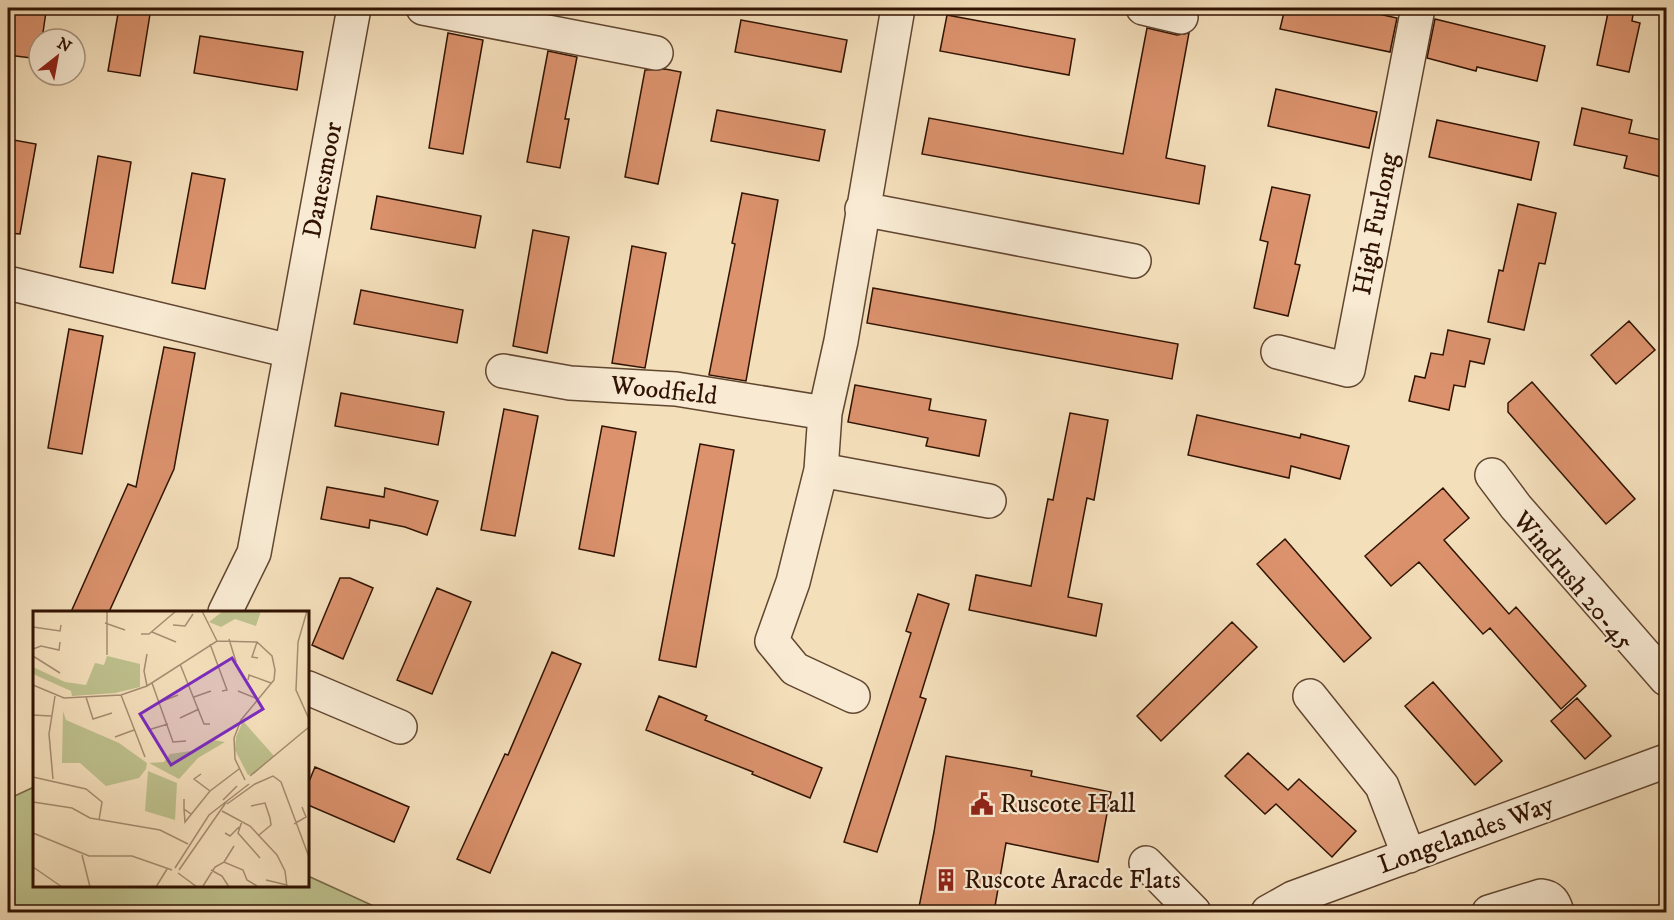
<svg xmlns="http://www.w3.org/2000/svg" width="1674" height="920" font-family="'IM FELL DW Pica',serif">
	<style>
		.green { fill: #bec18e; stroke: #776a48; stroke-width: 1.5 }
		.building { fill: #db926d; stroke: #301302; stroke-width: 1.5 }
		.lines { fill: none; stroke-linecap: round; stroke-linejoin: round }
		.minor-casing { stroke: #614630; stroke-width: 36 }
		.minor { stroke: #f8ead3; stroke-width: 33 }
		.labels { text-anchor: middle; dominant-baseline: central; stroke-width: 4.5; stroke-linejoin: round; paint-order: stroke }
		.street-label { font-size: 26px; fill: #301302; stroke: #f8ead3 }
		.poi-label { font-size: 26px; fill: #301302; stroke: #f8ead3; text-anchor: start }
		.inset-road { fill: none; stroke: #a68d71; stroke-width: 1.5 }
		.view { fill: #7b2cbf; fill-opacity: 0.15; stroke: #7b2cbf; stroke-width: 3 }
		.inset-edge { fill: none; stroke: #301302; stroke-width: 3 }
	</style>
	<rect width="100%" height="100%" fill="#f4dfbb"/>
	<filter id="stains"><feTurbulence type="fractalNoise" baseFrequency=".00333" numOctaves="4"/><feColorMatrix values="0 0 0 0 .2 0 0 0 0 .09 0 0 0 0 .02 0 0 0 .5 -.17"/></filter>
	<radialGradient id="worn" r=".72"><stop offset=".6" stop-color="#630" stop-opacity="0"/><stop offset="1" stop-color="#630" stop-opacity=".3"/></radialGradient>
	<path class="green" d="M34,787V886H308V876L378,908L427,912H8V799Z"/>
	<path class="building" d="M12,8L46,12L42,39H39V59L8,55Z
		M119,8H151L140,76L108,71Z
		M1285,8H1351L1397,18L1390,52L1280,29Z
		M1609,8H1634L1632,21L1640,23L1629,72L1597,65Z
		M947,15L1075,39L1069,75L940,51Z
		M1435,19L1545,46L1537,81L1477,67L1476,71L1427,58Z
		M741,20L847,40L841,72L735,52Z
		M1147,28L1177,35L1189,33L1166,158L1205,166L1199,204L922,154L929,118L1123,154Z
		M448,33L483,40L463,154L429,148Z
		M200,36L303,52L297,90L194,73Z
		M548,51L577,57L565,119H569L560,168L527,162Z
		M665,69L681,72L658,184L625,177L645,70Z
		M1276,89L1377,112L1369,148L1268,126Z
		M1582,108L1632,120L1629,133L1666,141V178L1624,168L1627,156L1574,145Z
		M717,110L825,130L819,161L711,141Z
		M1437,120L1539,142L1531,180L1429,157Z
		M8,139L36,144L20,234L8,233Z
		M98,156L131,162L113,273L80,267Z
		M192,173L225,179L205,289L172,283Z
		M1272,187L1310,195L1295,264L1300,265L1288,316L1254,308L1268,242L1260,240Z
		M742,193L778,200L746,381L709,375L735,244L732,243Z
		M377,196L481,216L475,248L371,229Z
		M1518,204L1556,213L1545,264L1539,263L1524,330L1488,322L1499,270L1503,271Z
		M533,230L569,237L547,353L513,346Z
		M632,246L666,253L645,368L612,363Z
		M873,288L1178,344L1172,379L867,323Z
		M361,290L463,310L457,343L354,324Z
		M1629,321L1655,350L1616,384L1591,355Z
		M69,329L103,336L82,454L48,448Z
		M1448,330L1490,339L1484,364L1470,361L1465,387L1454,385L1449,410L1409,401L1415,376L1425,378L1431,353L1443,355Z
		M164,347L195,353L174,469L109,612H71L128,484L136,487Z
		M1532,382L1635,499L1606,524L1508,412V403Z
		M855,385L931,399L929,410L986,420L979,456L926,446L928,438L848,422Z
		M341,393L444,412L438,445L335,426Z
		M504,409L538,416L515,536L481,530Z
		M1070,413L1108,420L1094,500L1087,498L1068,597L1102,604L1096,636L969,610L976,575L1031,586L1048,499L1053,500Z
		M1197,415L1300,438L1301,434L1349,446L1340,479L1291,466L1289,478L1188,455Z
		M602,426L636,432L614,556L579,549Z
		M700,444L734,450L696,667L659,660Z
		M327,487L384,497L385,488L438,501L427,535L405,527L370,520L369,528L321,519Z
		M1443,488L1469,518L1444,540L1509,614L1516,607L1586,686L1561,709L1490,628L1483,634L1419,562L1391,586L1365,556Z
		M1285,539L1371,638L1344,662L1257,564Z
		M340,578H350L373,588L343,659L312,645Z
		M437,588L471,602L432,694L397,680Z
		M918,594L949,604L920,697L926,699L877,852L844,842L911,633L906,631Z
		M1232,622L1257,647L1161,741L1137,716Z
		M552,652L581,664L490,873L457,859L505,754L508,755Z
		M1433,682L1502,761L1475,785L1405,706Z
		M659,696L707,716L705,720L822,768L810,798L752,774L753,772L646,730Z
		M1577,698L1611,736L1585,759L1551,721Z
		M1248,753L1288,790L1299,779L1356,831L1332,857L1276,804L1265,814L1225,776Z
		M946,756L1032,771L1031,776L1111,792L1098,862L1006,843L994,912H918L934,832Z
		M315,767L409,807L394,842L308,805V784Z"/>
	<g class="lines">
		<g class="minor-casing">
			<path id="minor" d="M423,8L656,53
				M1143,8L1181,17
				M862,209L1134,261
				M8,283L290,351
				M1278,352L1348,370L1418,8
				M503,371L570,383L676,389L825,413
				M821,470L989,501
				M1492,475L1516,507L1666,679
				M225,612L254,553L354,8
				M308,688L400,727
				M853,696L795,669L772,641L793,582L821,470L825,413L841,341L898,8
				M1310,696L1382,786L1409,856
				M1146,863L1194,912
				M1268,912L1293,898L1666,761
				M1489,912L1541,896C1551,897 1554,902 1557,912"/>
		</g>
		<use href="#minor" class="minor"/>
	</g>
	<defs>
		<g id="civic-bare" transform="scale(1.8)"><path d="M-.6-6.5H3V-4.5H.6V-3L4-1V1h2V6H-6V1h2V-1L-.6-3ZM-1.2 2.5V6h2.4V2.5Z" fill="#8f2418" stroke="#f8ead3" stroke-width="2.5" paint-order="stroke"/></g>
		<g id="building-bare" transform="scale(1.8)"><path d="M-4-6H4V6H1V3H-1V6H-4ZM-2.5-4.3h1.7v1.8h-1.7ZM.8-4.3h1.7v1.8H.8ZM-2.5-1h1.7V.8h-1.7ZM.8-1h1.7V.8H.8Z" fill="#8f2418" stroke="#f8ead3" stroke-width="2.5" paint-order="stroke"/></g>
	</defs>
	<g fill-rule="evenodd">
		<use href="#civic-bare" x="982" y="804"/>
		<use href="#building-bare" x="946" y="880"/>
	</g>
	<g class="labels">
		<g class="street-label">
			<text transform="translate(323 180) rotate(-79)">Danesmoor</text>
			<text transform="translate(1376 224) rotate(-79)">High Furlong</text>
			<text transform="translate(664 391) rotate(6)">Woodfield</text>
			<text transform="translate(1573 581) rotate(50)">Windrush 20-45</text>
			<text transform="translate(1466 835) rotate(-20)">Longelandes Way</text>
		</g>
		<g class="poi-label">
			<text x="1000" y="804">Ruscote Hall</text>
			<text x="964" y="880">Ruscote Aracde Flats</text>
		</g>
	</g>
	<g transform="translate(33 611)">
		<rect width="276" height="276" fill="#f4dfbb"/>
		<path d="M190,0H228L223,15L202,8L188,16L176,11ZM74,45L107,53V76L82,82L39,85L38,80L0,63V56L32,71L53,74L62,52L71,54ZM30,100L33,109L86,132L114,152L113,158L106,167L73,175L47,152H29ZM210,110L241,145L221,163L215,164L202,139L203,126ZM180,129L192,131L165,147L146,168L116,152L131,151L137,143L158,140ZM115,160L144,172L142,209L112,200Z" fill="#bec18e"/>
		<path class="inset-road" d="M169,0L184,30M274,0L265,31L263,79L276,108M72,12L92,19M140,14L152,15L160,3M0,16L27,20L28,14M119,21L143,31M108,23H116L143,0M196,28L203,51M224,31L219,46L225,47M177,33L194,79L189,80M0,38L8,35L26,39L27,31M114,43L111,60L114,75M74,44V0M0,45L27,62M147,53L171,113H177M215,69L216,64L238,72M119,72L140,131L153,130M0,74L31,87L88,84L114,75L184,30L224,31L239,45L242,59L241,69L208,109L201,127L202,148L212,169M205,80L225,88M88,84L112,146M53,86L60,108L79,102M161,86L178,80M127,91L145,84M0,104L18,105M147,107L166,98M115,119L135,113M82,126L101,119M168,163L161,168L177,180M217,165L276,116M0,166L53,178L69,191L66,209M20,168L16,123L22,85M151,188V198L158,203M190,189L204,175M194,190L216,173M0,191L39,197L57,207L127,219L155,233M194,193L222,173L240,165L248,171L276,246M218,195L232,192L237,207L238,214L226,224M151,198L152,211L177,180L206,158M189,200L217,215L244,244L252,260L254,276M209,210L205,222L227,247M261,213L273,206L269,196M0,222L56,245H99L139,259M192,222L197,225L206,216M49,244L57,276M191,251L201,235M0,256L29,276M142,257L176,204L194,190M146,259L194,190M178,259L189,265L196,276M145,262L164,276M233,269L254,274M170,275L182,256L191,251L210,259L214,269L224,275M123,276L134,258"/>
		<path class="view" d="M199,47L230,98L138,154L107,103Z"/>
		<rect width="276" height="276" class="inset-edge"/>
	</g>
	<rect width="1674" height="920" fill="none" stroke="#f4dfbb" stroke-width="30"/>
	<rect x="9" y="9" width="1656" height="902" fill="none" stroke="#301302" stroke-width="3"/>
	<rect x="15" y="15" width="1644" height="890" fill="none" stroke="#301302" stroke-width="1.5"/>
	<g transform="translate(57 57) rotate(31)"><circle r="28" fill="#f8ead3" stroke="#a8947f" stroke-width="1.5"/>
	<path d="M0-4.5L10 22L0 15L-10 22Z" fill="#8f2418"/>
	<text y="-9" font-size="16" font-weight="bold" text-anchor="middle" fill="#301302">N</text>
	</g>
	<rect width="100%" height="100%" filter="url(#stains)"/>
	<rect width="100%" height="100%" fill="url(#worn)"/>
</svg>
